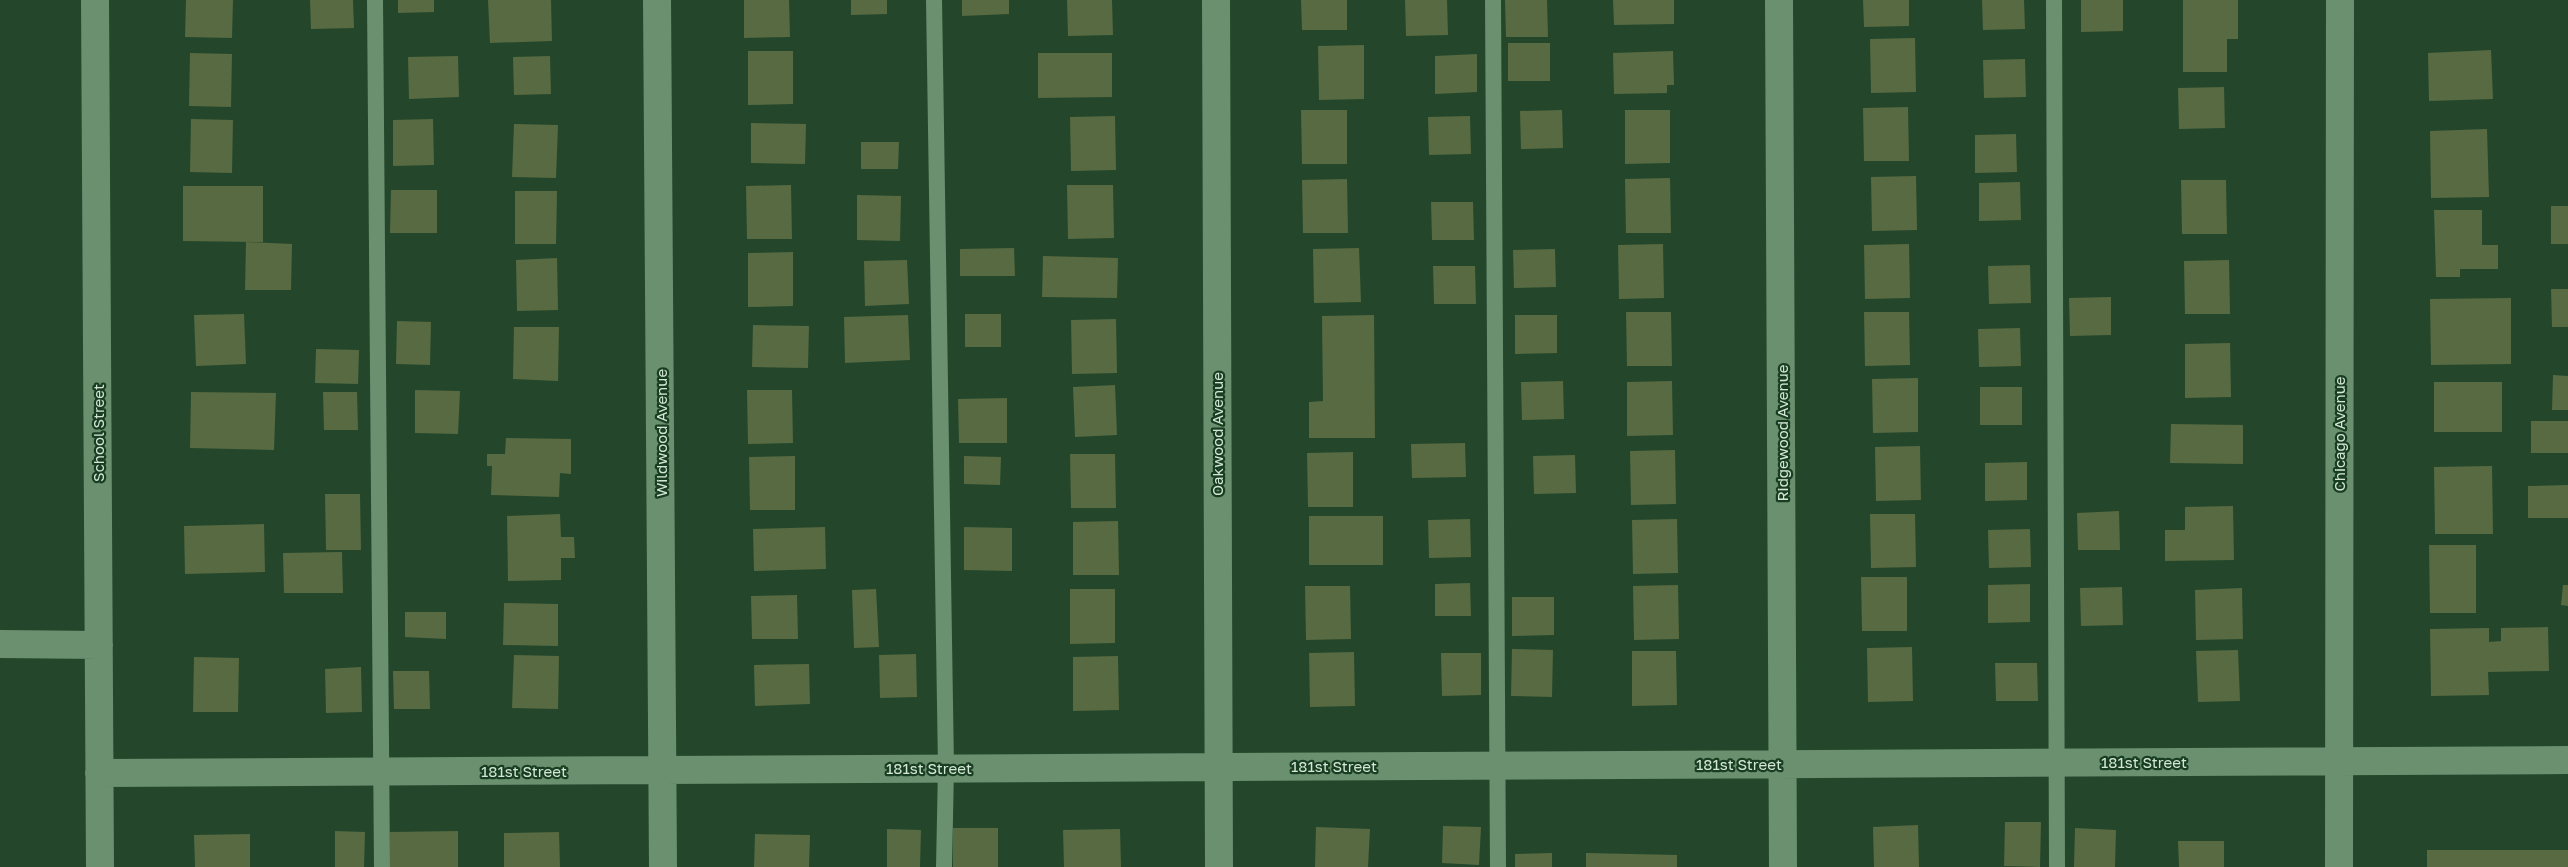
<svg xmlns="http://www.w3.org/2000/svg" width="2568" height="867" font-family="'Golos Text',sans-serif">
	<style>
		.building { fill: #576a42 }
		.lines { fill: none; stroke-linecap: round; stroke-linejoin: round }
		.lane { stroke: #6a9070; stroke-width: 16 }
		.street { stroke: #6a9070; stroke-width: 28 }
		.labels { text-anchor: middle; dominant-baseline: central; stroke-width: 4.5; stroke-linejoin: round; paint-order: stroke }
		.street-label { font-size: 15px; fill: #d2e7d5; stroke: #193d21 }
	</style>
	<rect width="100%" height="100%" fill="#24472b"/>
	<path class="building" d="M186,0H233L232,38L185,37Z
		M310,0H353L354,28L311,29Z
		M398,0H434V12L398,13Z
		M488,0H551L552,41L490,43Z
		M744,0H789L790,37L744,38Z
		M851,0H887V14L851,15Z
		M962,0H1009V14L962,16Z
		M1067,0H1112L1113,35L1068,36Z
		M1301,0H1347V30H1302Z
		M1405,0H1447L1448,35L1406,36Z
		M1505,0H1547L1548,37H1506Z
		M1613,0H1674V24L1614,25Z
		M1863,0H1909V26L1864,27Z
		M1982,0H2024L2025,29L1983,30Z
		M2081,0H2123V31L2081,32Z
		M2183,0H2238V39H2227V72H2183Z
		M1915,38L1916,92L1871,93L1870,39Z
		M1508,43H1550V81H1508Z
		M1364,45V99L1319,100L1318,46Z
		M2491,50L2493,99L2429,101L2428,53Z
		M748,51H793V104L748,105Z
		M1673,51L1674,85H1667V93L1614,94L1613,53Z
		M190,53L232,54L231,107L189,106Z
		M1038,53H1112V97L1038,98Z
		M1477,54V92L1435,94V56Z
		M458,56L459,97L409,99L408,57Z
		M550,56L551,94L514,95L513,57Z
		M2025,59L2026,97L1984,98L1983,60Z
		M2224,87L2225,128L2179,129L2178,88Z
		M1908,107L1909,161H1864L1863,108Z
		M1301,110H1347V164H1302Z
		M1562,110L1563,148L1521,149L1520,111Z
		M1625,110H1670V163L1625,164Z
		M1115,116L1116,170L1071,171L1070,117Z
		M1470,116L1471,154L1429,155L1428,117Z
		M191,119L233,120L232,173L190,172Z
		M433,119L434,165L393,166V120Z
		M751,123L806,124L805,164L751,163Z
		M514,124L558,125L556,178L512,177Z
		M2487,129L2489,197L2431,198L2430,131Z
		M2016,134L2017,172L1975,173V135Z
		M861,142H899L898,169H861Z
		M1916,176L1917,230L1872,231L1871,177Z
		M1670,178L1671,233H1626L1625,179Z
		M1347,179L1348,233H1303L1302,180Z
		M2181,180H2226L2227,234H2182Z
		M2020,182L2021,220L1979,221V183Z
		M791,185L792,239H747L746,186Z
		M1067,185H1113L1114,238L1068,239Z
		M183,186H263V242L183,241Z
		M391,190H437V233H390Z
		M515,191H557L556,244H515Z
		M857,195L901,196L900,241L857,240Z
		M1431,202H1473L1474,240H1432Z
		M2551,206H2568V244H2551Z
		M2434,210H2482V245H2498V269H2460V277H2436Z
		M246,242L292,244L291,290H245Z
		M1663,244L1664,298L1619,299L1618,245Z
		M1909,244L1910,298L1865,299L1864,245Z
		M1014,248L1015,276H960V249Z
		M1359,248L1361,302L1314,303L1313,249Z
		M1555,249L1556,287L1514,288L1513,250Z
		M793,252V306L748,307V253Z
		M1043,256L1118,258L1117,298L1042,297Z
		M557,258L558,310L517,311L516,260Z
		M907,260L909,304L865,306L864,261Z
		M2229,260L2230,314H2185L2184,261Z
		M2030,265L2031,303L1989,304L1988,266Z
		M1433,266H1475L1476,304H1434Z
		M2551,289H2568V327H2552Z
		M2111,297V335L2070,336L2069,298Z
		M2511,298V364L2431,365L2430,299Z
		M1626,312H1671L1672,366H1627Z
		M1864,312H1909L1910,365L1865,366Z
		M244,314L246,364L196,366L194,315Z
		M965,314H1001V347H965Z
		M908,315L910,360L845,363L844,317Z
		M1374,315L1375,438H1309V402L1323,401L1322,316Z
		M1515,315H1557V353L1515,354Z
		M1116,319L1117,373L1072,374L1071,320Z
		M397,321L431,322L430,365L396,364Z
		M753,325L809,326L808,368L752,367Z
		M514,327H559L558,381L513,379Z
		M2020,328L2021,366L1979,367L1978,329Z
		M2230,343L2231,397L2185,398V344Z
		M316,349L359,350L358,384L315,383Z
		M2553,375L2568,376V410H2552Z
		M1918,378V432L1873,433L1872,379Z
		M1563,381L1564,419L1522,420L1521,382Z
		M1672,381L1673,435L1627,436V382Z
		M2434,382H2502V432H2434Z
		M1115,385L1117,435L1075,437L1073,387Z
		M1980,387H2022V425H1980Z
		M415,390L460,391L458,434L415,433Z
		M747,390H792L793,443L748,444Z
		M191,392L276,393L274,450L190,448Z
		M323,392H357L358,430H324Z
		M1007,398V443H959L958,399Z
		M2531,421H2568V453H2531Z
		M2171,424L2243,425V464L2170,463Z
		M506,438L571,439V474L560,473L559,497L491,495L492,466H487V454H505Z
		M1465,443L1466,477L1412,478L1411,444Z
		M1920,446L1921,500L1876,501L1875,447Z
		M1675,450L1676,504L1631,505L1630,451Z
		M1353,452V507H1308L1307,453Z
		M1070,454H1115L1116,508H1071Z
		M1575,455L1576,493L1534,494L1533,456Z
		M795,456V510H750L749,457Z
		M964,456L1001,457L1000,485L964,484Z
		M2027,462V500L1985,501V463Z
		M2492,466L2493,534H2435L2434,467Z
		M2568,485V518H2528V486Z
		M325,494H360L361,550H326Z
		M2233,506L2234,560L2165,561V530H2185V507Z
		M2119,511L2120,550H2078L2077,513Z
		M560,514L561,537H574L575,558H561V580L508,581L507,516Z
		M1870,514H1915L1916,567L1871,568Z
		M1309,516H1383V565H1309Z
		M1470,519L1471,557L1429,558L1428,520Z
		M1677,519L1678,573L1633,574L1632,520Z
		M1118,521L1119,575H1073V522Z
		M264,524L265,572L185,574L184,526Z
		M825,527L826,569L754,571L753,529Z
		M964,527L1012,528V571L964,570Z
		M2030,529L2031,567L1989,568L1988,530Z
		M2429,545H2476V613H2430Z
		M342,552L343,593H284L283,553Z
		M1861,577H1907V631H1862Z
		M1470,583L1471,616H1435V584Z
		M2030,584V622L1988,623V585Z
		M1678,585L1679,639L1634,640L1633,586Z
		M2563,585H2568V606L2561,605Z
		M1305,586H1350L1351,639L1306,640Z
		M2122,587L2123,625L2081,626L2080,588Z
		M2242,588L2243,639L2196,640L2195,590Z
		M876,589L879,647L854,648L852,590Z
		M1070,589H1115V643L1070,644Z
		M797,595L798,639H752L751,596Z
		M1512,597H1554V635L1512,636Z
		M504,603L558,604V646L503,645Z
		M405,612H446V639L405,637Z
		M2548,627L2549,671L2488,672L2489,695L2431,696L2430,629L2489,628V642L2501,641V628Z
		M1912,647L1913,701L1868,702L1867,648Z
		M1512,649L1553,650L1552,697L1511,696Z
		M2238,650L2240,701L2198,702L2196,651Z
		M1632,651H1676L1677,705L1632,706Z
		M1354,652L1355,706L1310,707L1309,653Z
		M1441,653H1481V695L1442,696Z
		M916,654L917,697L880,698L879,655Z
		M514,655L559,656L558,709L512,708Z
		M1118,656L1119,710L1073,711V657Z
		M194,657L239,658L238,712H193Z
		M1995,663H2037L2038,701H1996Z
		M809,664L810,704L755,706L754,665Z
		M361,667L362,712L326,713L325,669Z
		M393,671H429L430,709H394Z
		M2005,822H2041L2040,867L2004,866Z
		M1918,825L1919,867H1874L1873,827Z
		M1443,826L1481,827L1479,865L1442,863Z
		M1316,827L1370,829L1368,867H1315Z
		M953,828H998V867H953Z
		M2075,828L2116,830L2115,867H2074Z
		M887,829L921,830L920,867H887Z
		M1120,829L1121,867H1064L1063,830Z
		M335,831L365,832L364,867H335Z
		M458,831V867H390V832Z
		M559,832L560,867H504V833Z
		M250,834V867H195L194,835Z
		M755,834L810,835L809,867H754Z
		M2178,841H2224V867H2179Z
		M2427,850H2568V867H2427Z
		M1552,853V867H1515V854Z
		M1586,853L1677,855V867H1586Z"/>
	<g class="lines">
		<path class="lane" d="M375,0L382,867
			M934,0L946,768L944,867
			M1493,0L1498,867
			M2054,0L2057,867"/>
		<path class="street" d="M95,0L100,867
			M657,0L663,867
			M1216,0L1219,867
			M1779,0L1783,867
			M0,644L99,645
			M99,773L2568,760
			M2339,867L2340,0"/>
	</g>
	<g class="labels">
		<g class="street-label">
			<text transform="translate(98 433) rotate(-90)">School Street</text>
			<text transform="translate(661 433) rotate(-90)">Wildwood Avenue</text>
			<text transform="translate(1782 433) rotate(-90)">Ridgewood Avenue</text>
			<text transform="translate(1217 434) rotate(-90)">Oakwood Avenue</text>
			<text transform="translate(2339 434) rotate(-90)">Chicago Avenue</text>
			<text x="2144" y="762">181st Street</text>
			<text x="1739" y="764">181st Street</text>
			<text x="1334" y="766">181st Street</text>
			<text x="929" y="768">181st Street</text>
			<text x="524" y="771">181st Street</text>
		</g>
	</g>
</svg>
